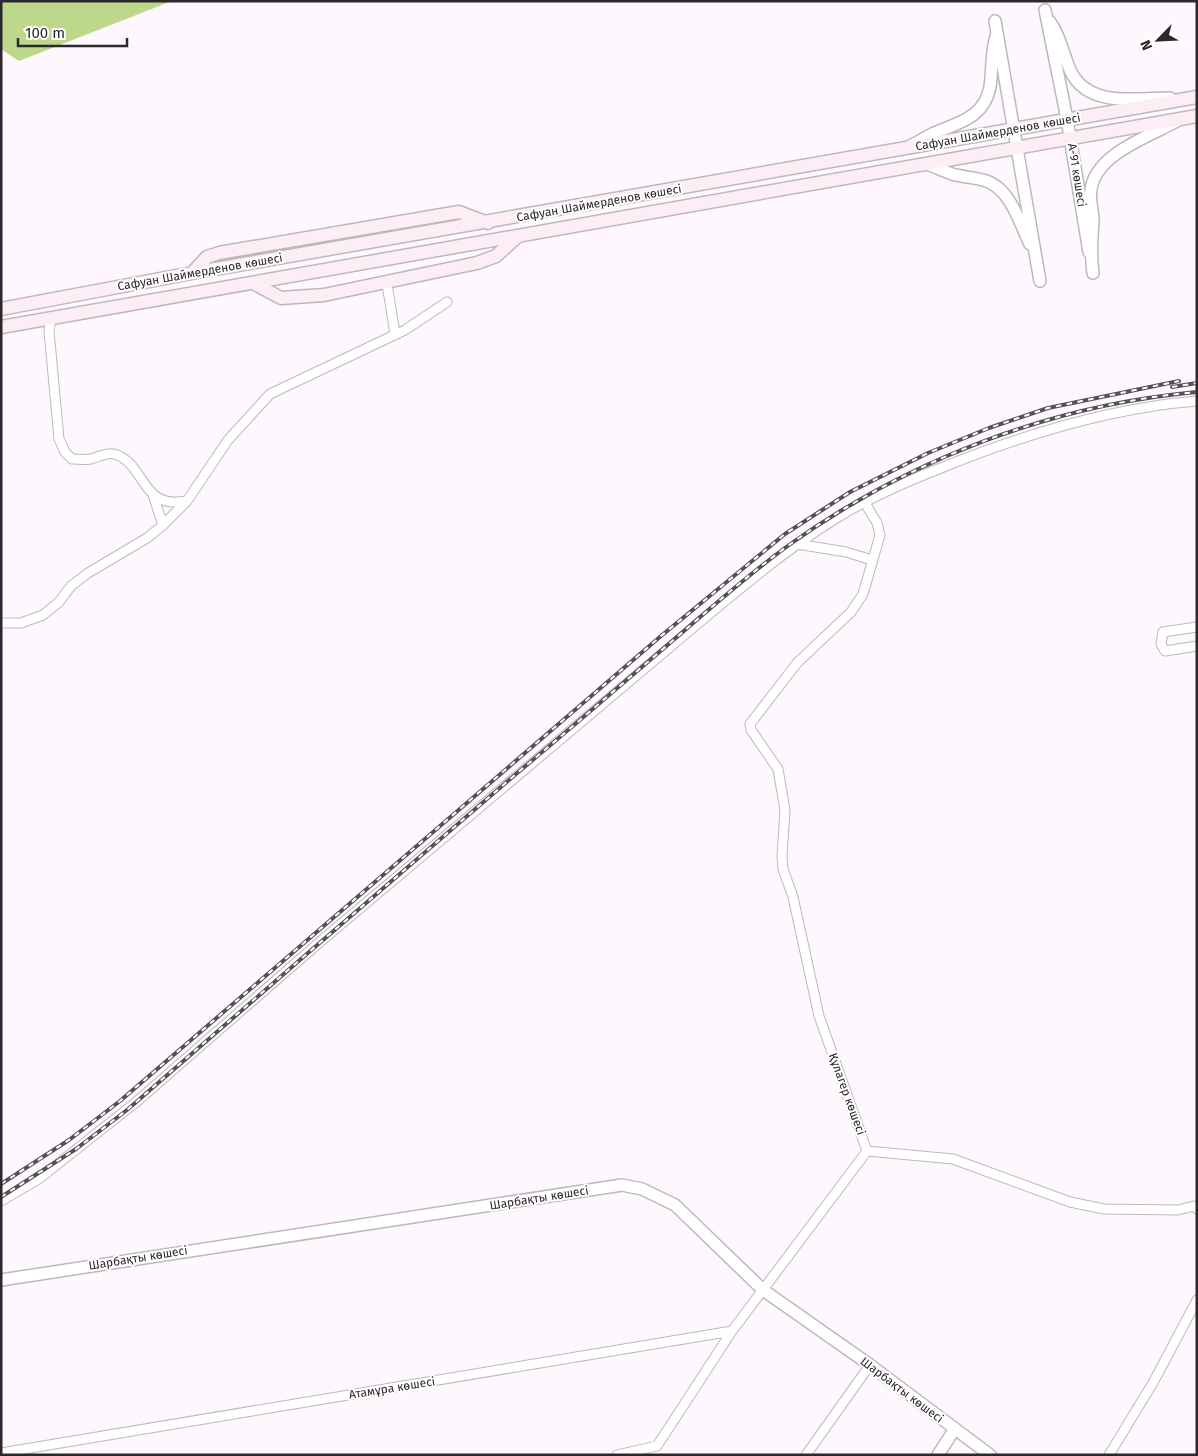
<svg xmlns="http://www.w3.org/2000/svg" width="1198" height="1456" font-family="'Fira Sans',sans-serif">
	<style>
		.green { fill: #bdd88b }
		.lines { fill: none; stroke-linecap: round; stroke-linejoin: round }
		.minor-casing { stroke: #beb8be; stroke-width: 11 }
		.tertiary-casing { stroke: #beb8be; stroke-width: 14 }
		.secondary-casing { stroke: #beb8be; stroke-width: 15 }
		.minor { stroke: #fff; stroke-width: 9 }
		.tertiary { stroke: #fff; stroke-width: 11 }
		.secondary { stroke: #fdedf5; stroke-width: 12 }
		.rail-casing { stroke: #545154; stroke-width: 4 }
		.rail { stroke: #fff; stroke-width: 2; stroke-dasharray: 5.5; stroke-linecap: butt }
		.labels { text-anchor: middle; dominant-baseline: central; stroke-width: 4; stroke-linejoin: round; paint-order: stroke }
		.street-label { font-size: 12px; fill: #2a282a; stroke: #fff }
	</style>
	<rect width="100%" height="100%" fill="#fef8fe"/>
	<path class="green" d="M1,1H172L19,61L1,49Z"/>
	<g class="lines">
		<g class="minor-casing">
			<path id="minor" d="M387,284L395,334
				M51,318L49,331L59,439L65,452L72,459C78,459 85,460 91,459C98,457 107,452 114,454C146,463 140,510 186,501
				M153,495L163,525
				M797,544L846,552L872,560
				M1,623H21L43,615L59,602L71,586L88,573L147,538L163,525L187,501L228,440L270,394L405,330L447,302
				M1197,627L1163,632L1161,644L1165,651L1197,646
				M867,1151L953,1159L1070,1202L1104,1209L1178,1210L1194,1206L1197,1209
				M1,1201L40,1178L135,1103L321,941L708,615C749,581 790,547 835,519C868,498 905,482 941,468C1022,435 1109,408 1197,401
				M1,1453L732,1331L867,1151L819,1016L793,897L783,869L782,856L785,810L778,769L751,730L750,724L797,663L851,612L863,594L880,535L877,523L865,503
				M617,1455L657,1446L732,1331
				M806,1455L870,1365
				M1109,1455L1154,1381L1197,1300"/>
		</g>
		<g class="tertiary-casing">
			<path id="tertiary" d="M1045,10L1067,119L1089,252
				M995,21L1040,281
				M1050,22C1061,37 1063,55 1071,72C1089,108 1137,98 1170,98
				M910,146C918,142 926,137 934,133C958,123 984,118 990,87C993,67 990,53 997,33
				M927,164C935,167 944,171 952,174C973,180 989,175 1005,195C1016,208 1022,228 1030,244
				M1093,273C1090,253 1092,240 1093,220C1093,210 1089,200 1091,190C1095,154 1150,136 1177,121
				M1,1280L622,1185L642,1189L675,1205L763,1290L870,1365L990,1455
				M938,1455L954,1430"/>
		</g>
		<g class="secondary-casing">
			<path id="secondary" d="M192,273L207,257L219,253L459,212L488,223
				M253,283L281,298L324,295L477,263L496,256L518,236
				M1,309L192,273L1197,97
				M1,327L1197,116"/>
		</g>
		<use href="#minor" class="minor"/>
		<use href="#tertiary" class="tertiary"/>
		<use href="#secondary" class="secondary"/>
		<g class="rail-casing">
			<path id="rail" d="M1172,387L1197,383
				M1,1184L69,1140L120,1101L661,636L785,534L850,492L928,453L989,428L1048,408L1179,381
				M1,1197L76,1149L127,1110C256,997 386,886 516,774C570,729 623,683 677,637C713,606 749,574 789,545C908,460 1051,405 1197,392"/>
		</g>
		<use href="#rail" class="rail"/>
	</g>
	<g class="labels">
		<g class="street-label">
			<text transform="translate(998 132) rotate(-10)">Сафуан Шаймерденов көшесі</text>
			<text transform="translate(1077 175) rotate(81)">А-91 көшесі</text>
			<text transform="translate(599 203) rotate(-10)">Сафуан Шаймерденов көшесі</text>
			<text transform="translate(200 272) rotate(-10)">Сафуан Шаймерденов көшесі</text>
			<text transform="translate(847 1094) rotate(70)">Құлагер көшесі</text>
			<text transform="translate(539 1198) rotate(-9)">Шарбақты көшесі</text>
			<text transform="translate(138 1258) rotate(-9)">Шарбақты көшесі</text>
			<text transform="translate(392 1388) rotate(-9)">Атамұра көшесі</text>
			<text transform="translate(902 1390) rotate(37)">Шарбақты көшесі</text>
		</g>
	</g>
	<rect width="1198" height="1456" fill="none" stroke="#2a282a" stroke-width="5"/>
	<g transform="translate(1158 40) rotate(246)" stroke="#ffffff" stroke-width="4" paint-order="stroke">
	<path d="M0-4L9 19L0 12L-9 19Z" fill="#2a282a"/>
	<text y="-8" font-size="14" font-weight="bold" text-anchor="middle" fill="#2a282a">N</text>
	</g>
	<path d="M18 38v8h109v-8" fill="none" stroke="#2a282a" stroke-width="2.5"/>
	<text x="25" y="38" font-size="15" fill="#2a282a" stroke="#ffffff" stroke-width="4" paint-order="stroke">100 m</text>
</svg>
